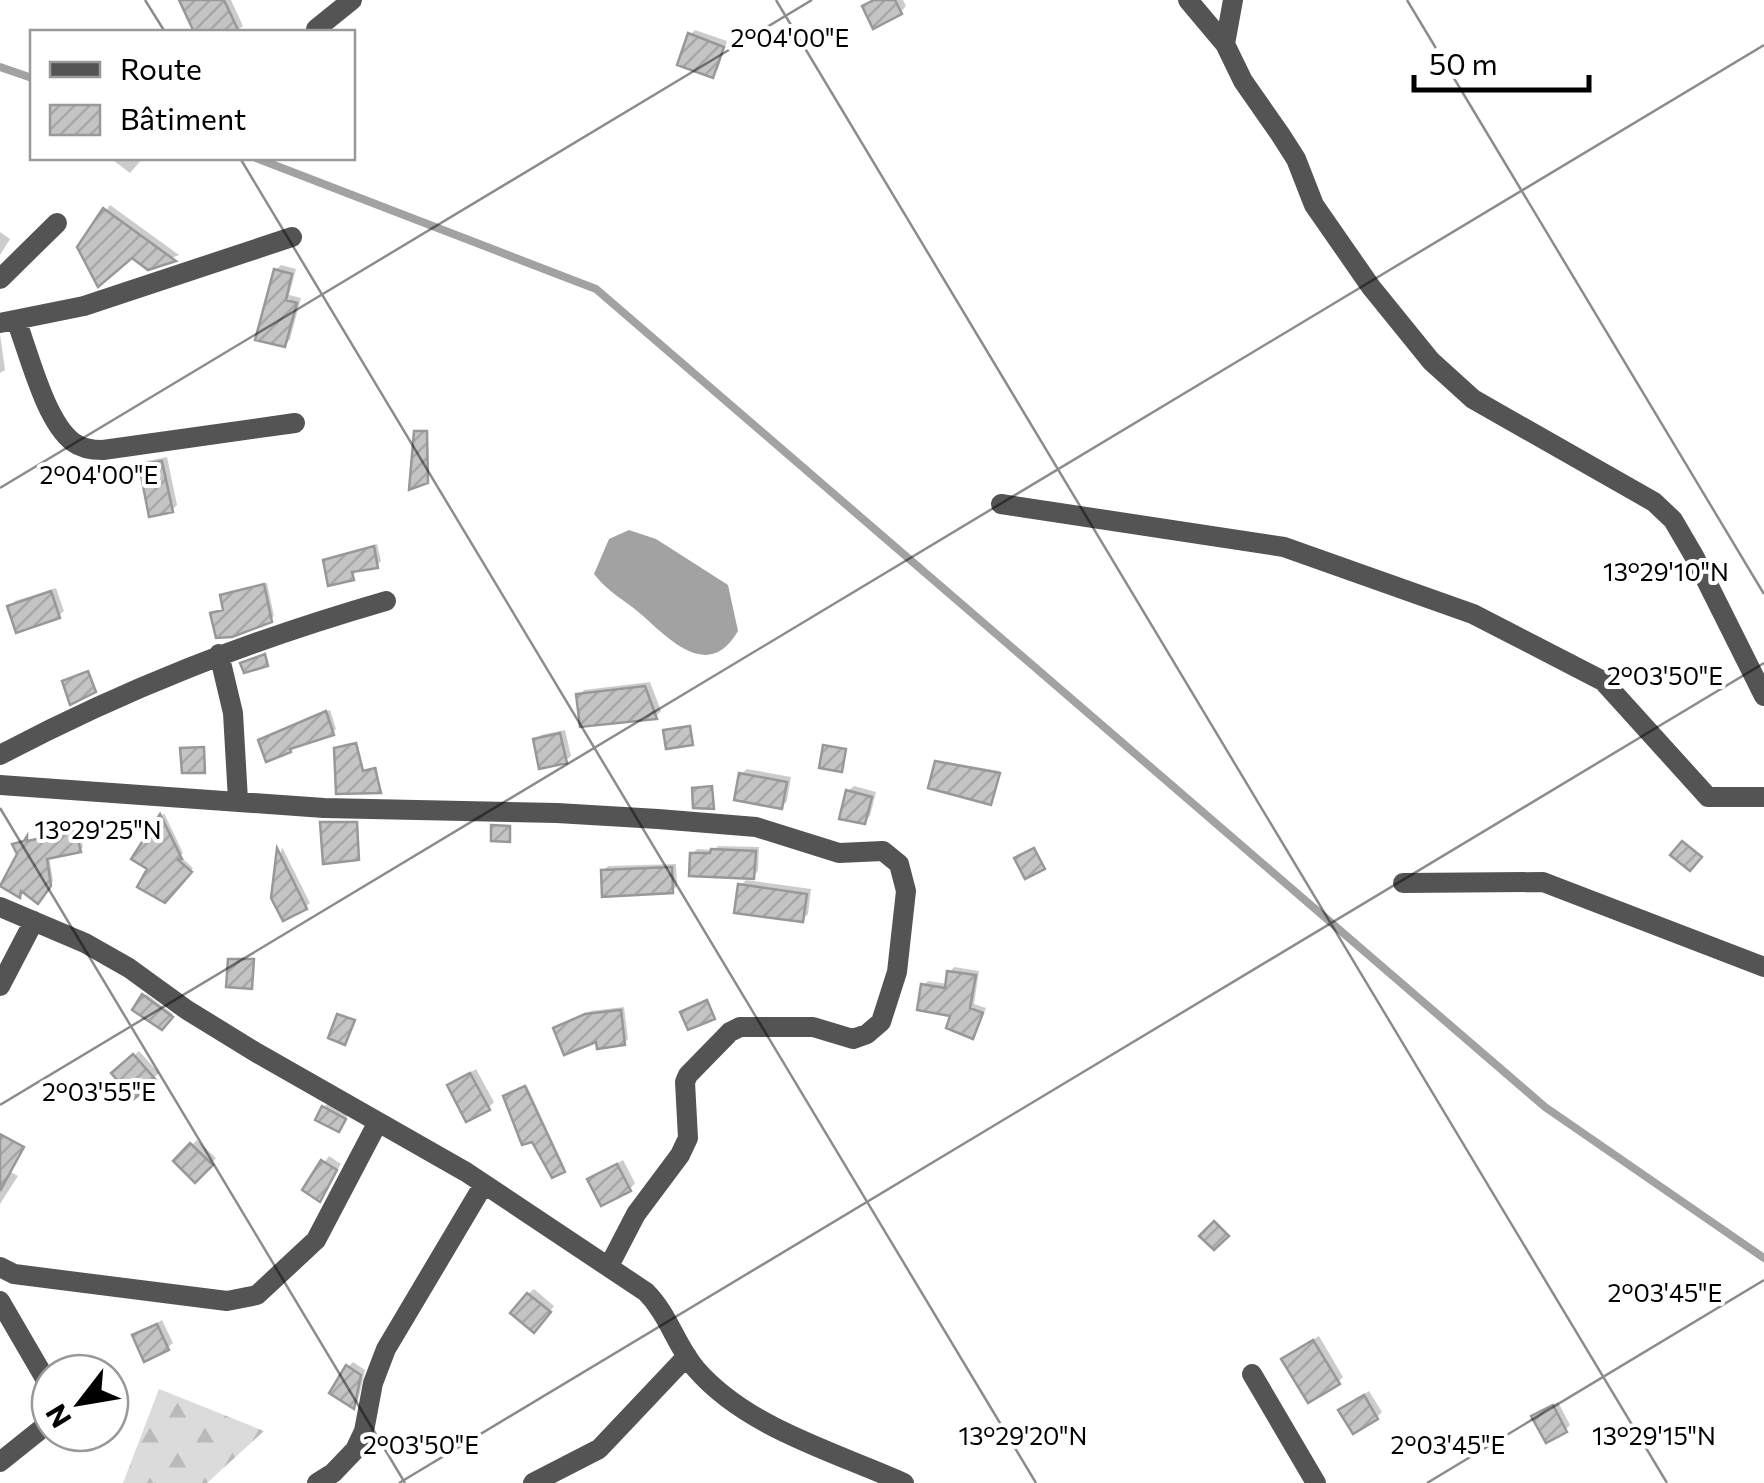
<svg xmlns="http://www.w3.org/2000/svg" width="1764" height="1483" font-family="Commissioner,sans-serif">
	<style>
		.forest { fill: url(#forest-firs) }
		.water { fill: #a2a2a2 }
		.shadow { fill: #0003 }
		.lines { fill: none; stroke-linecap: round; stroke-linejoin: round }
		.stream { stroke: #a2a2a2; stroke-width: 8 }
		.building { fill: url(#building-hatch); stroke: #989898; stroke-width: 2.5 }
		.minor { stroke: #545454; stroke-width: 20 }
		.ticks { fill: none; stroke: #000; stroke-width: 2.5; stroke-opacity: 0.45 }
		.ticks-label { font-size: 25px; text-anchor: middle; fill: #000; stroke: #fff; stroke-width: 8; stroke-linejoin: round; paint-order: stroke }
	</style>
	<defs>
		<pattern id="forest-firs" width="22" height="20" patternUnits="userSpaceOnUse" patternTransform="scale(2.5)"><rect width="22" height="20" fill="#dbdbdb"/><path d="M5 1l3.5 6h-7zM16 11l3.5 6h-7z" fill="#bababa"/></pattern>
		<pattern id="building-hatch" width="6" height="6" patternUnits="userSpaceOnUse" patternTransform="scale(2.5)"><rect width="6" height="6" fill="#c4c4c4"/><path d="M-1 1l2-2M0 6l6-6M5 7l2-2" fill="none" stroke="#a7a7a7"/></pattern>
	</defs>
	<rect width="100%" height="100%" fill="#fff"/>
	<path class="forest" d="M159,1389L264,1431L207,1483H123Z"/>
	<path class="water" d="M629,530L656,539L728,585L738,631C709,681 671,641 642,615C624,599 611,595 594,574L609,539Z"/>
	<path class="shadow" d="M182,0H231L243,26L235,32H197Z
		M873,0H903L906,6L901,12L865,7Z
		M695,30L727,41L718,69L712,75L690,35Z
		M110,158H143L130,173Z
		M110,205L179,255L149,267L132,255L80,247Z
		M0,232L10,239L0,255Z
		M281,265L296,269L289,295L301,298L290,339L285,345L276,270Z
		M0,334L5,370L0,373Z
		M418,430H428L427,481L416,432Z
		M167,457L177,505L172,510L142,466L147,461Z
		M377,544L381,561L377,565L356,569L353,578L326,560Z
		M267,583L274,616L271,619L213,614L225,608L223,596L226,593Z
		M56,588L64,611L58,616L10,606L15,601Z
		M650,682L661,711L656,716L579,695L584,690Z
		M330,710L336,729L332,733L290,750L261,741Z
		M565,730L571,756L565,761L536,740L541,735Z
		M357,742L364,770L377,767L380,790L337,749Z
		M940,761L1000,771L992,800L991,802L938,763Z
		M747,769L791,777L787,801L782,806L741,774Z
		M854,786L876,792L870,816L864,821L848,791Z
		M164,813L183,853L180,856L193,868L165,900L150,869L134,859Z
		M324,821L358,822V858L323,822Z
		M79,829L83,847L80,850L49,856L53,881L40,898L24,890L20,895V855L15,844Z
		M718,846L759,847L758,871L753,876L692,854L697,849L714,850Z
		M282,847L310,903L305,907L274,898Z
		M676,864L677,886L672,891L603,871L608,866Z
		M746,880L811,889L808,914L802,920L740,886Z
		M954,967L979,971L974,1004L986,1008L973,1036L924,985L928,981L948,984L950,972Z
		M146,994L173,1014L162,1027L136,1009Z
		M624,1007L628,1039L624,1043L556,1029L591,1011Z
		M139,1051L159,1073L134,1095L114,1073Z
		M476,1069L494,1102L488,1108L450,1085Z
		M527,1086L565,1168L564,1170L508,1095Z
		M329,1102L349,1113L339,1129L324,1107Z
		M197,1140L216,1158L195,1179L176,1161Z
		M329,1156L341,1164L320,1199L305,1189Z
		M623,1160L635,1183L630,1189L590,1180Z
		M0,1166L18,1176L0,1204Z
		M534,1289L554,1306L539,1325L528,1294Z
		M162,1320L173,1343L167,1348L135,1336Z
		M1319,1336L1343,1377L1338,1382L1289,1354Z
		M353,1362L365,1370L358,1401L354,1406L348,1367Z
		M1369,1391L1382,1412L1377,1417L1346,1405Z
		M1558,1402L1570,1425L1565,1430L1535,1416Z"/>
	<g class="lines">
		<path class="stream" d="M0,67L32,78
			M256,158L596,289L1545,1107L1764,1258"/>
	</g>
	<path class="building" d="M179,0H224L239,32H194Z
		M874,0H895L902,14L873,29L862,6Z
		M688,33L724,47L713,78L677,65Z
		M103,208L176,261L148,270L132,258L98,287L77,247Z
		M274,269L292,274L286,300L297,303L285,347L255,340Z
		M414,431H427L428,483L409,490Z
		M162,461L173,512L149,517L139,465Z
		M374,546L378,568L352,572L354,580L328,586L323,560Z
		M264,584L272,622L232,637L216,638L210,613L223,610L220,595Z
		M51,591L60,618L16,633L7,606Z
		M265,654L268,666L244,673L240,663Z
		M88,671L96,692L70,705L62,681Z
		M645,686L657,719L580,727L576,694Z
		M326,711L334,735L290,749L291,752L266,762L258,740Z
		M690,726L693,745L666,749L663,730Z
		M560,733L567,763L539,769L533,739Z
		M356,743L363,771L375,768L381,793L336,794L334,748Z
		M823,745L846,749L842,772L819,768Z
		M204,747L205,773H182L180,748Z
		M935,761L1000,773L991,805L928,788Z
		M739,773L787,782L782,809L734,800Z
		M712,786L714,809L693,808L692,788Z
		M846,790L872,797L865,824L839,819Z
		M160,814L182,859L178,860L192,872L165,903L137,887L147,869L131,859Z
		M320,822H357L359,860L323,864Z
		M491,825L510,826V842L491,841Z
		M76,831L81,852L47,859L51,886L38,904L21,891L20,898L0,886L17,854L12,844L24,841L27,836V841Z
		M1682,841L1702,857L1690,871L1670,855Z
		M277,848L307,909L283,921L271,898Z
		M1034,848L1045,869L1025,879L1014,858Z
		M711,849L756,851L754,879L689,876L690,853H710Z
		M672,867L673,893L602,897L601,870Z
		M738,884L807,894L803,922L734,913Z
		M228,959H254L252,989L226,987Z
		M947,971L976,975L970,1008L983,1013L973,1039L946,1028L950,1016L917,1010L921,984L945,988Z
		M142,994L173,1017L162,1030L132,1010Z
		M707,1000L715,1019L688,1030L680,1012Z
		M621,1010L625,1045L597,1049L596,1042L564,1055L553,1028L585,1014Z
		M337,1014L355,1020L345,1045L328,1038Z
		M133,1054L156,1080L134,1099L111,1073Z
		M470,1073L490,1110L466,1122L447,1085Z
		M525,1086L565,1172L552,1178L532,1142L522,1145L503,1096Z
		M322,1106L346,1119L339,1132L315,1120Z
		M0,1134L24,1147L0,1191Z
		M190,1143L213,1165L195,1183L173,1161Z
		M321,1160L337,1170L320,1202L302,1190Z
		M617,1164L631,1191L601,1206L587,1179Z
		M1214,1221L1229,1236L1214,1250L1199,1236Z
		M527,1293L551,1312L534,1333L510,1313Z
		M157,1324L169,1350L144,1362L132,1335Z
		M1313,1340L1340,1384L1308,1403L1281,1359Z
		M346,1365L361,1375L354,1409L329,1393Z
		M1364,1395L1378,1419L1353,1434L1338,1410Z
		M1553,1405L1567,1432L1546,1443L1531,1416Z"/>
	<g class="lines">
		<path class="minor" d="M1188,0L1225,44L1243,81L1280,134L1296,159L1314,205L1371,287L1431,361L1473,399L1654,502L1673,520L1694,556L1764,696
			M316,29L352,0
			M1225,44L1233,0
			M0,279L57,223
			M16,320C29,353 45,421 73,442C82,449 93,450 103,450L295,423
			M0,323L84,306L292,237
			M1001,504L1284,547L1473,614L1603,681L1708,797H1764
			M219,654L233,713L238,800
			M0,755C127,688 248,641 386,601
			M0,785L324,808L557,813L658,819L756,827L839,853L883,851L899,864L906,891L897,972L881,1022L867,1034L853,1039L813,1027H740L730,1032L688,1075L685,1082L688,1138L680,1155L636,1214L609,1266
			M1403,883L1543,882L1764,967
			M0,907L85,943L129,968L187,1010L257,1053L466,1172L646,1292C669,1315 676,1346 696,1369C747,1428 835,1452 904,1483
			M0,986L34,921
			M0,1267L14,1274L227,1301L257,1295L316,1240L378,1122
			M0,1301L50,1387
			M1252,1374L1316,1483
			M0,1462L50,1422
			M317,1483L333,1473L355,1450L364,1431L373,1383L386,1349L484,1184
			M533,1483L599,1449L687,1356"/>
	</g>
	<path class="ticks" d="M145,0L165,32M776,0L1667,1483M1407,0L1764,594M240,158L1036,1483M0,488L812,0M0,808L405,1483M0,1105L1764,45M399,1483L1764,663M1427,1483L1764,1280"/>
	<g class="ticks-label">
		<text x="790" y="47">2°04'00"E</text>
		<text x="99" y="484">2°04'00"E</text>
		<text x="1666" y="581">13°29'10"N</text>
		<text x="1665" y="685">2°03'50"E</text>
		<text x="98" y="839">13°29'25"N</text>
		<text x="99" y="1101">2°03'55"E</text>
		<text x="1665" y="1302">2°03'45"E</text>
		<text x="1023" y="1445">13°29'20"N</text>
		<text x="1654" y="1445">13°29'15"N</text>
		<text x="421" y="1454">2°03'50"E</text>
		<text x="1448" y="1454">2°03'45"E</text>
	</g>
	<rect x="30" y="30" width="325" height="130" fill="#ffffff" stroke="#999999" stroke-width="2.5"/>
	<rect x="50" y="62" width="50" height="15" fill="#545454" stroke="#999999" stroke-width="2.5"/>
	<text x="120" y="80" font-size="30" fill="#000000">Route</text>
	<rect x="50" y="105" width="50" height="30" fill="url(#building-hatch)" stroke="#999999" stroke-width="2.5"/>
	<text x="120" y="130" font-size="30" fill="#000000">Bâtiment</text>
	<g transform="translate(80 1403) rotate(239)"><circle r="48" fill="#ffffff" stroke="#999999" stroke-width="2.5"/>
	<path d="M0-8L18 38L0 25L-18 38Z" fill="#000000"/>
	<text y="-15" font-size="28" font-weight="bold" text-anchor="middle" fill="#000000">N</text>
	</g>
	<path d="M1414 75v15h175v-15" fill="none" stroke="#000000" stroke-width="5"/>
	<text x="1429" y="75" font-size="30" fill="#000000" stroke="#ffffff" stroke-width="8" paint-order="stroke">50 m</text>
</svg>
